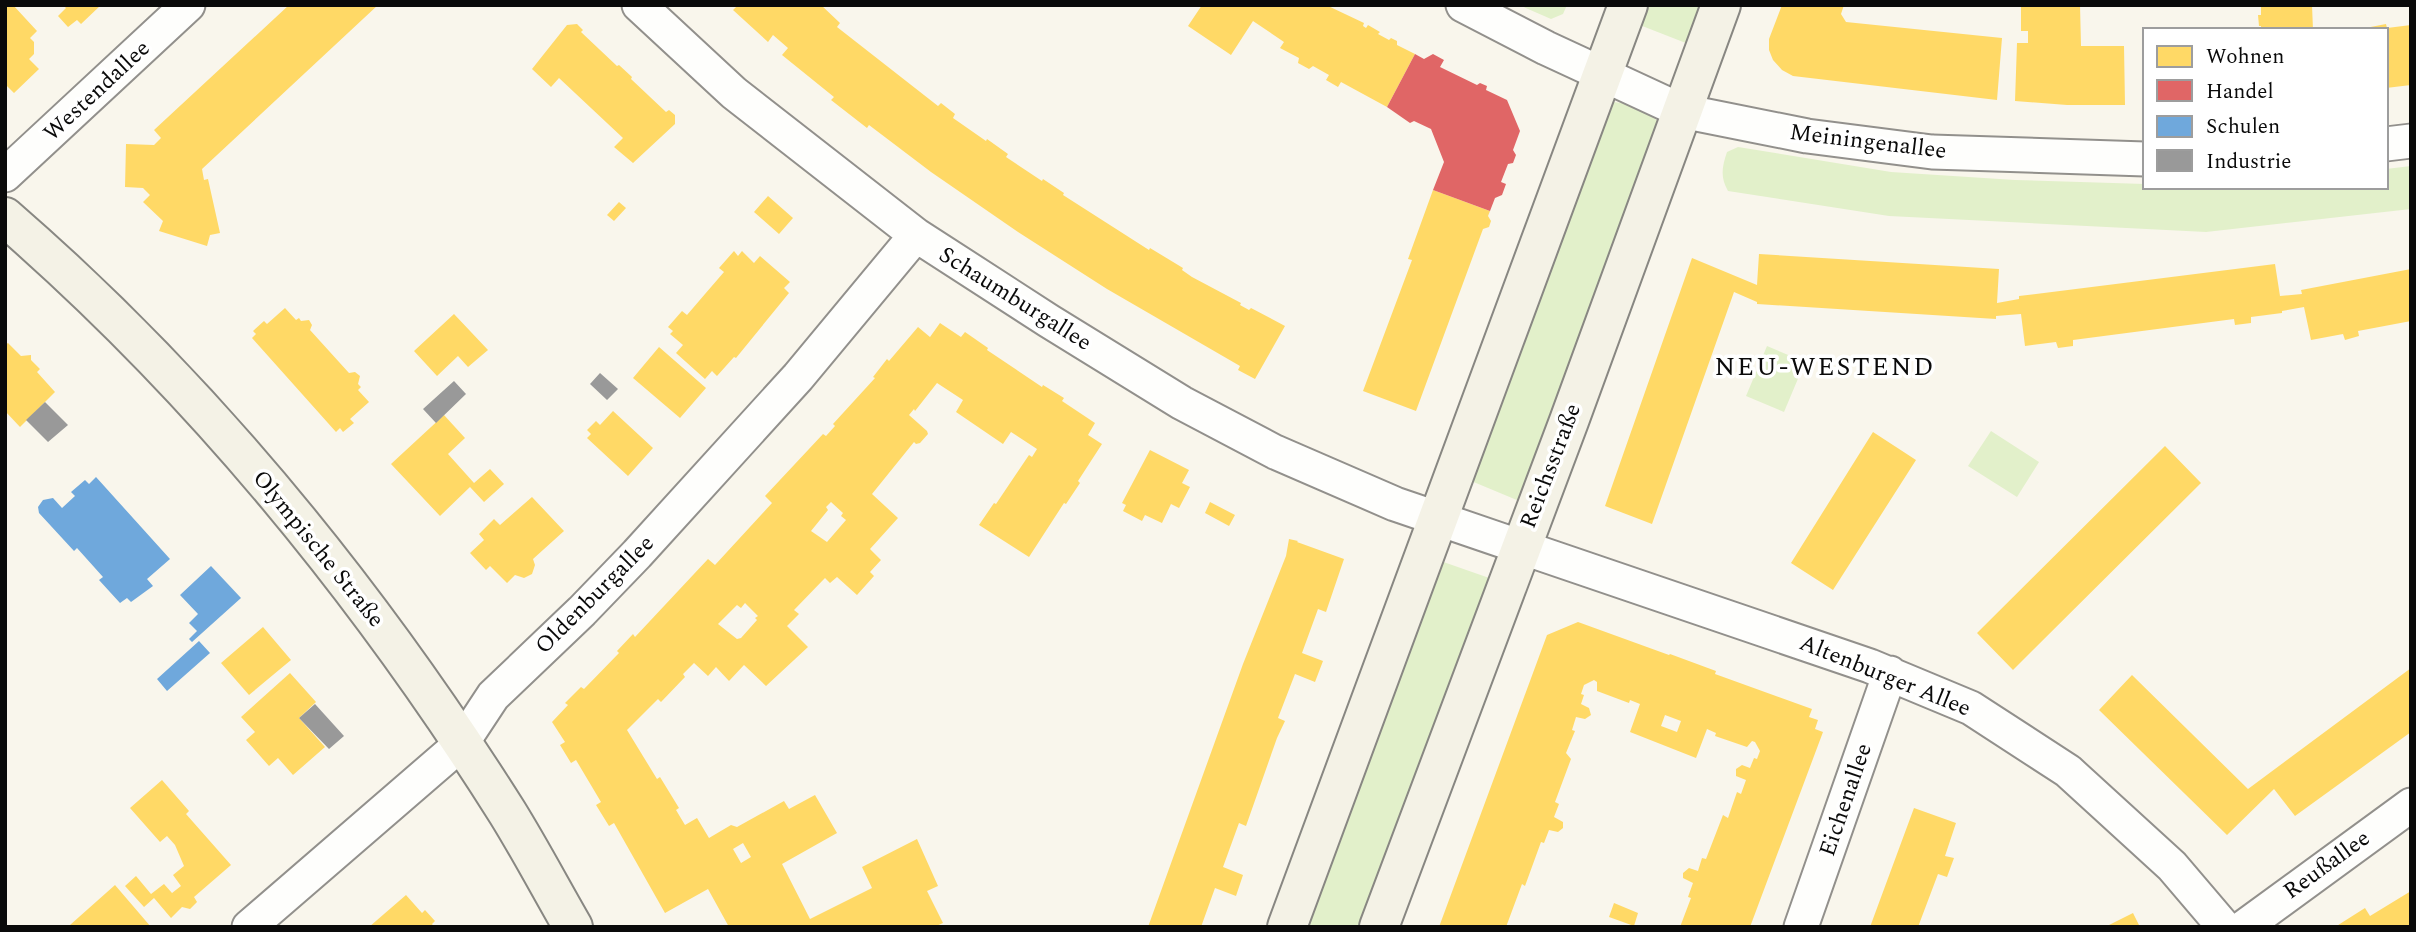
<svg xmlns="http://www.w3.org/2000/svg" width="2416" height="932" font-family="Spectral,serif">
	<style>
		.green { fill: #e2f0ca }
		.homes { fill: #ffd966; fill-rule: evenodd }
		.shops { fill: #e06666 }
		.schools { fill: #6fa8dc }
		.industry { fill: #999 }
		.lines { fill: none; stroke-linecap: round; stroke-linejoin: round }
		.street-casing { stroke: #92908c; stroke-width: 37 }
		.secondary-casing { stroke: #888782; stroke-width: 42 }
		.street { stroke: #fefefc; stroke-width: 33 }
		.secondary { stroke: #f4f2e6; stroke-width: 38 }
		.labels { text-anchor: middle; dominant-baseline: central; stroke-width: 7; stroke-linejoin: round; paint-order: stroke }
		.street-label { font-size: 23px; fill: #0a0a0a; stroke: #fff }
		.quarter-label { font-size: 26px; letter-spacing: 2px; fill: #0a0a0a; stroke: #fff }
	</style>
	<rect width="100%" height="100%" fill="#f9f6ec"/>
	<path class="green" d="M1519,5H1567L1563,14L1551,19Z
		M1638,5H1711L1696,47L1632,22Z
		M1612,102C1630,103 1651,110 1660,125L1524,503L1464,478Z
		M1738,147L1891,172L2015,180L2145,184V187H2386V169L2411,166V209L2206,232L1889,216L1728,191C1720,177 1722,167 1727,152Z
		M1767,346L1805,362L1784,412L1746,396Z
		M1991,431L2039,462L2017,497L1968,466Z
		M1432,558L1495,580L1366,927H1296Z"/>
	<path class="homes" d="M5,5H13L37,31L30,38L34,42V54L29,59L39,69L14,93L5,84Z
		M63,5H101L81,24L77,20L68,27L58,16L66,8Z
		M289,5H378L202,169L204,180L208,179L220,233L210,235L207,246L159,231L163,221L143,202L150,195L143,188L125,187L126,144L154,145L161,138L154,130Z
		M738,5H821L840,23L837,27L938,106L941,103L955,114L953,118L986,141L987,139L1008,154L1006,157L1042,181L1043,179L1064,193L1063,195L1149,250L1150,248L1183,268L1182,270L1192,277L1241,303L1240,305L1249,310L1251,308L1285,326L1255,379L1238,370L1240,366L1107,289L1018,232L931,172L869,125L867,128L831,100L834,97L782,55L788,48L773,35L768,42L733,10Z
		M1202,5H1326L1364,23L1363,26L1366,28L1368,25L1380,32L1378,34L1389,40L1391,38L1397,41V45L1415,54L1387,107L1341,82L1338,87L1326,80L1329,75L1313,66L1309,69L1298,63L1299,58L1280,48L1284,42L1253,21L1231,55L1188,26Z
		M1782,5H1844L1841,14L1846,22L2002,38L1997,100L1793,76L1782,70L1773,60L1769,50V39Z
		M2021,5H2080L2081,46H2124L2125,105H2067L2015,101L2017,43H2028V31H2021Z
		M2261,5H2312L2313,30H2261V26H2259L2258,15H2261Z
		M577,24L583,30L581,32L617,66L619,65L632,77L631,79L666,112L669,110L675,115V124L633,163L614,147L623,138L559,78L551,87L532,69L567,25Z
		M2386,24L2387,28L2411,25V85L2386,88V30H2355Z
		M1433,190L1490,211L1488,216L1491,221L1489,227L1483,229L1416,411L1363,391L1412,260L1408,259Z
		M768,196L793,218L779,234L754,212Z
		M619,202L626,208L614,221L607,215Z
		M734,251L738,256L742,251L754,263L760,256L790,282L784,288L789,293L736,358L734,357L717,376L712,371L705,379L676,353L683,345L670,334L673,331L668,327L682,311L687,315L705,294L724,272L719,268Z
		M1759,254L1999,269L1997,303L2019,299V296L2275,264L2280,296L2302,294L2301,290L2411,269V321L2358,331L2359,336L2345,340L2343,334L2311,340L2304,307L2282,311V313L2251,317V323L2235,325L2234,319L2073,340V346L2058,348L2056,342L2025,346L2021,314L1996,316V319L1757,304V302L1734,292L1652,524L1605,506L1692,258L1757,285Z
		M285,308L296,320L299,318L301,321L309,320L312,325L310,330L349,373L355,372L360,376L358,384L361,387L358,390L369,402L350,419L354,423L343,432L340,428L336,432L252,338L256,334L253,331L264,321L267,324Z
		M454,314L488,350L468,367L458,356L437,376L414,351Z
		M940,323L961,337L965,332L988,348L987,350L1042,387L1043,385L1064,398L1062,401L1095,423L1088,435L1102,444L1078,481L1080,483L1066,504L1064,503L1029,557L979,525L994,503L996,504L1029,455L1032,457L1037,449L1011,432L1003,444L956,412L963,400L937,383L915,411L914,409L909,415L927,431L928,434L920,443L916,444L914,442L872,494L898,518L870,549L881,560L870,572L874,576L857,595L837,577L830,583L825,578L794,610L799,614L787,626L808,647L766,686L744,665L729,681L716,667L708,676L694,663L683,674L685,677L661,702L658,699L627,730L657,779L660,777L679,808L676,810L685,825L697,818L709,838L731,825L737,827L784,801L789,809L815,795L837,833L782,864L810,919L872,888L862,867L917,839L938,886L927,891L943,923L934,927H729L708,889L665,913L614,823L609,826L596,805L601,802L576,760L571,763L560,745L565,742L552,722L568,705L565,703L581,687L584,689L619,653L617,651L633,634L635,637L708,559L715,565L772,503L765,496L823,434L826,436L835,426L833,424L875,378L873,377L887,359L889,361L918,327L930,337ZM831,502L843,513L841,516L846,520L827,542L811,531L828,510L826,507ZM745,603L758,616L755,618L757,620L741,638L737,639L718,624L737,605L741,608ZM743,843L751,857L741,863L733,849Z
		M8,343L21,356L31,355V360L40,369L37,372L55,392L20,427L5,411V345Z
		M659,347L706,388L680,418L633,378Z
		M613,411L653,448L628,476L587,438L591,434L587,430L596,421L600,425Z
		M444,415L465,438L448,454L474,483L490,469L504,484L484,502L470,487L440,516L391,464Z
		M1873,432L1916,460L1833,590L1791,563Z
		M2165,446L2201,483L2013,670L1977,633Z
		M1150,450L1189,470L1182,483L1190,487L1179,508L1171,504L1162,523L1145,515L1142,521L1123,511L1126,505L1122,503Z
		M532,497L564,531L533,559L535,565L532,574L524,578L515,575L507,583L490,566L486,570L470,553L484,540L479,534L494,519L500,525Z
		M1210,502L1235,515L1229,526L1205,513Z
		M1289,539L1298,541L1297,542L1344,559L1326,612L1318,609L1302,653L1323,661L1315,682L1295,674L1278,718L1285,721L1277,738L1246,826L1239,823L1223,867L1243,875L1236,896L1215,888L1201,927H1148L1243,664L1286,556Z
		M1578,622L1669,655L1670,654L1716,671L1715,674L1812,709L1809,717L1818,720L1815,729L1823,732L1750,927H1680L1691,898L1688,897L1693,883L1683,878V873L1689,868L1698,871L1702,858L1706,859L1723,815L1728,818L1737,792L1741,794L1746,780L1736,776V769L1742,765L1750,768L1754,758L1757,759L1760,751L1755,742L1752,741L1747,747L1715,736L1716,733L1707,729L1696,758L1630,732L1640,704L1630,700L1629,703L1597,691V682L1594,680L1584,685L1581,694L1584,695L1581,704L1589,708L1591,715L1585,719L1576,717L1572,730L1575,731L1566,753L1571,759L1555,802L1559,804L1554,817L1563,822V828L1558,832L1549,830L1544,843L1541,842L1525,886L1522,884L1506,927H1439L1547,635ZM1665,715L1681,721L1677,732L1661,726Z
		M263,627L291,660L249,695L221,663Z
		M2411,668V732L2295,816L2274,789L2227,835L2099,710L2132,675L2248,789Z
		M290,673L316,702L299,718L325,747L293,775L278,758L269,766L246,740L255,732L241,717Z
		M162,780L189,811L186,814L231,865L194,897L197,902L190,909L182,907L171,918L154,898L144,907L125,886L136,876L151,894L164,884L172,893L181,886L173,875L184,866L175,845L167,836L160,842L130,808Z
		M1914,808L1956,823L1945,856L1954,858L1947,877L1938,874L1918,927H1870Z
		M115,885L151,927H71L70,925Z
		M2411,891V927H2335L2365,908L2370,916Z
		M406,895L422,913L425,910L435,921L432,924L434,927H369Z
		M1614,903L1638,913L1634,926L1609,917Z
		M2133,913L2140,927H2110L2109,925Z"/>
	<path class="shops" d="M1415,54L1424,59L1433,54L1444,60L1440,67L1477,85L1480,83L1487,86L1486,90L1507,100L1520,131L1513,150L1516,155L1513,163L1508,164L1501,182L1506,184L1502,195L1495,198L1490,211L1433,190L1444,162L1431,129L1414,121L1410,123L1387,107Z"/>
	<path class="schools" d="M96,477L170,559L147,579L153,586L131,602L127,598L120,603L99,580L103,577L77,548L74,551L39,513L38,507L43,500L53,498L62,508L75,496L71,492L85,480L89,484Z
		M211,566L241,598L192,642L189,639L197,631L189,623L198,614L180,595Z
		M199,641L210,653L167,691L157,679Z"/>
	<path class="industry" d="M600,373L618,389L607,400L590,384Z
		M454,381L466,394L436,423L423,409Z
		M45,402L68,425L48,442L26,420Z
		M315,704L344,736L329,749L299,718Z"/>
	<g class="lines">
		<g class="street-casing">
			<path id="street" d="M639,5L734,93L916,235L1049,321L1182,403L1275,452L1395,504L1870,666L1971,708L2068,771L2172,866L2224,927
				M1463,5L1546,48L1682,111L1807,136L1932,152L2145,159
				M2386,144L2411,141
				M5,175L188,5
				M249,927L462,743L493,696L582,611L637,554L798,377L916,235
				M1801,927L1890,673
				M2244,927L2411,805"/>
		</g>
		<g class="secondary-casing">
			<path id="secondary" d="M5,217C202,388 368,592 507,812C530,849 551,889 573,927
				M1287,927L1628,5
				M1379,927L1569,421L1721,5"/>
		</g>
		<use href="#street" class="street"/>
		<use href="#secondary" class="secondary"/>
	</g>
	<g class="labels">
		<g class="street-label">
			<text transform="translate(97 91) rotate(-43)">Westendallee</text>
			<text transform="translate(1868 142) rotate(7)">Meiningenallee</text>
			<text transform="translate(1015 299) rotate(32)">Schaumburgallee</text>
			<text transform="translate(1551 466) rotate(-69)">Reichsstraße</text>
			<text transform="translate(318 549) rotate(51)">Olympische Straße</text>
			<text transform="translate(595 595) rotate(-45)">Oldenburgallee</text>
			<text transform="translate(1885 676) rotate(22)">Altenburger Allee</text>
			<text transform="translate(1846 800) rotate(-71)">Eichenallee</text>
			<text transform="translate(2327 865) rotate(-36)">Reußallee</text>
		</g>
		<g class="quarter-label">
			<text x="1825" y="367">NEU-WESTEND</text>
		</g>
	</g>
	<rect width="2416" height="932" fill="none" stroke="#0a0a0a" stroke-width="14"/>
	<rect x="2143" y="28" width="245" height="161" fill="#ffffff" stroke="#9d9d9d" stroke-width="2"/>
	<rect x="2157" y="46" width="35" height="21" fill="#ffd966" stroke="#9d9d9d" stroke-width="2"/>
	<text x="2206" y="63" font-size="21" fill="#0a0a0a">Wohnen</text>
	<rect x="2157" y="80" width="35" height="21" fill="#e06666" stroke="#9d9d9d" stroke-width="2"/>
	<text x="2206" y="98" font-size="21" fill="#0a0a0a">Handel</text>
	<rect x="2157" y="116" width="35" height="21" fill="#6fa8dc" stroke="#9d9d9d" stroke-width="2"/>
	<text x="2206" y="133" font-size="21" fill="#0a0a0a">Schulen</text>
	<rect x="2157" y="150" width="35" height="21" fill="#999999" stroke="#9d9d9d" stroke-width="2"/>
	<text x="2206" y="168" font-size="21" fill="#0a0a0a">Industrie</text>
</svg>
